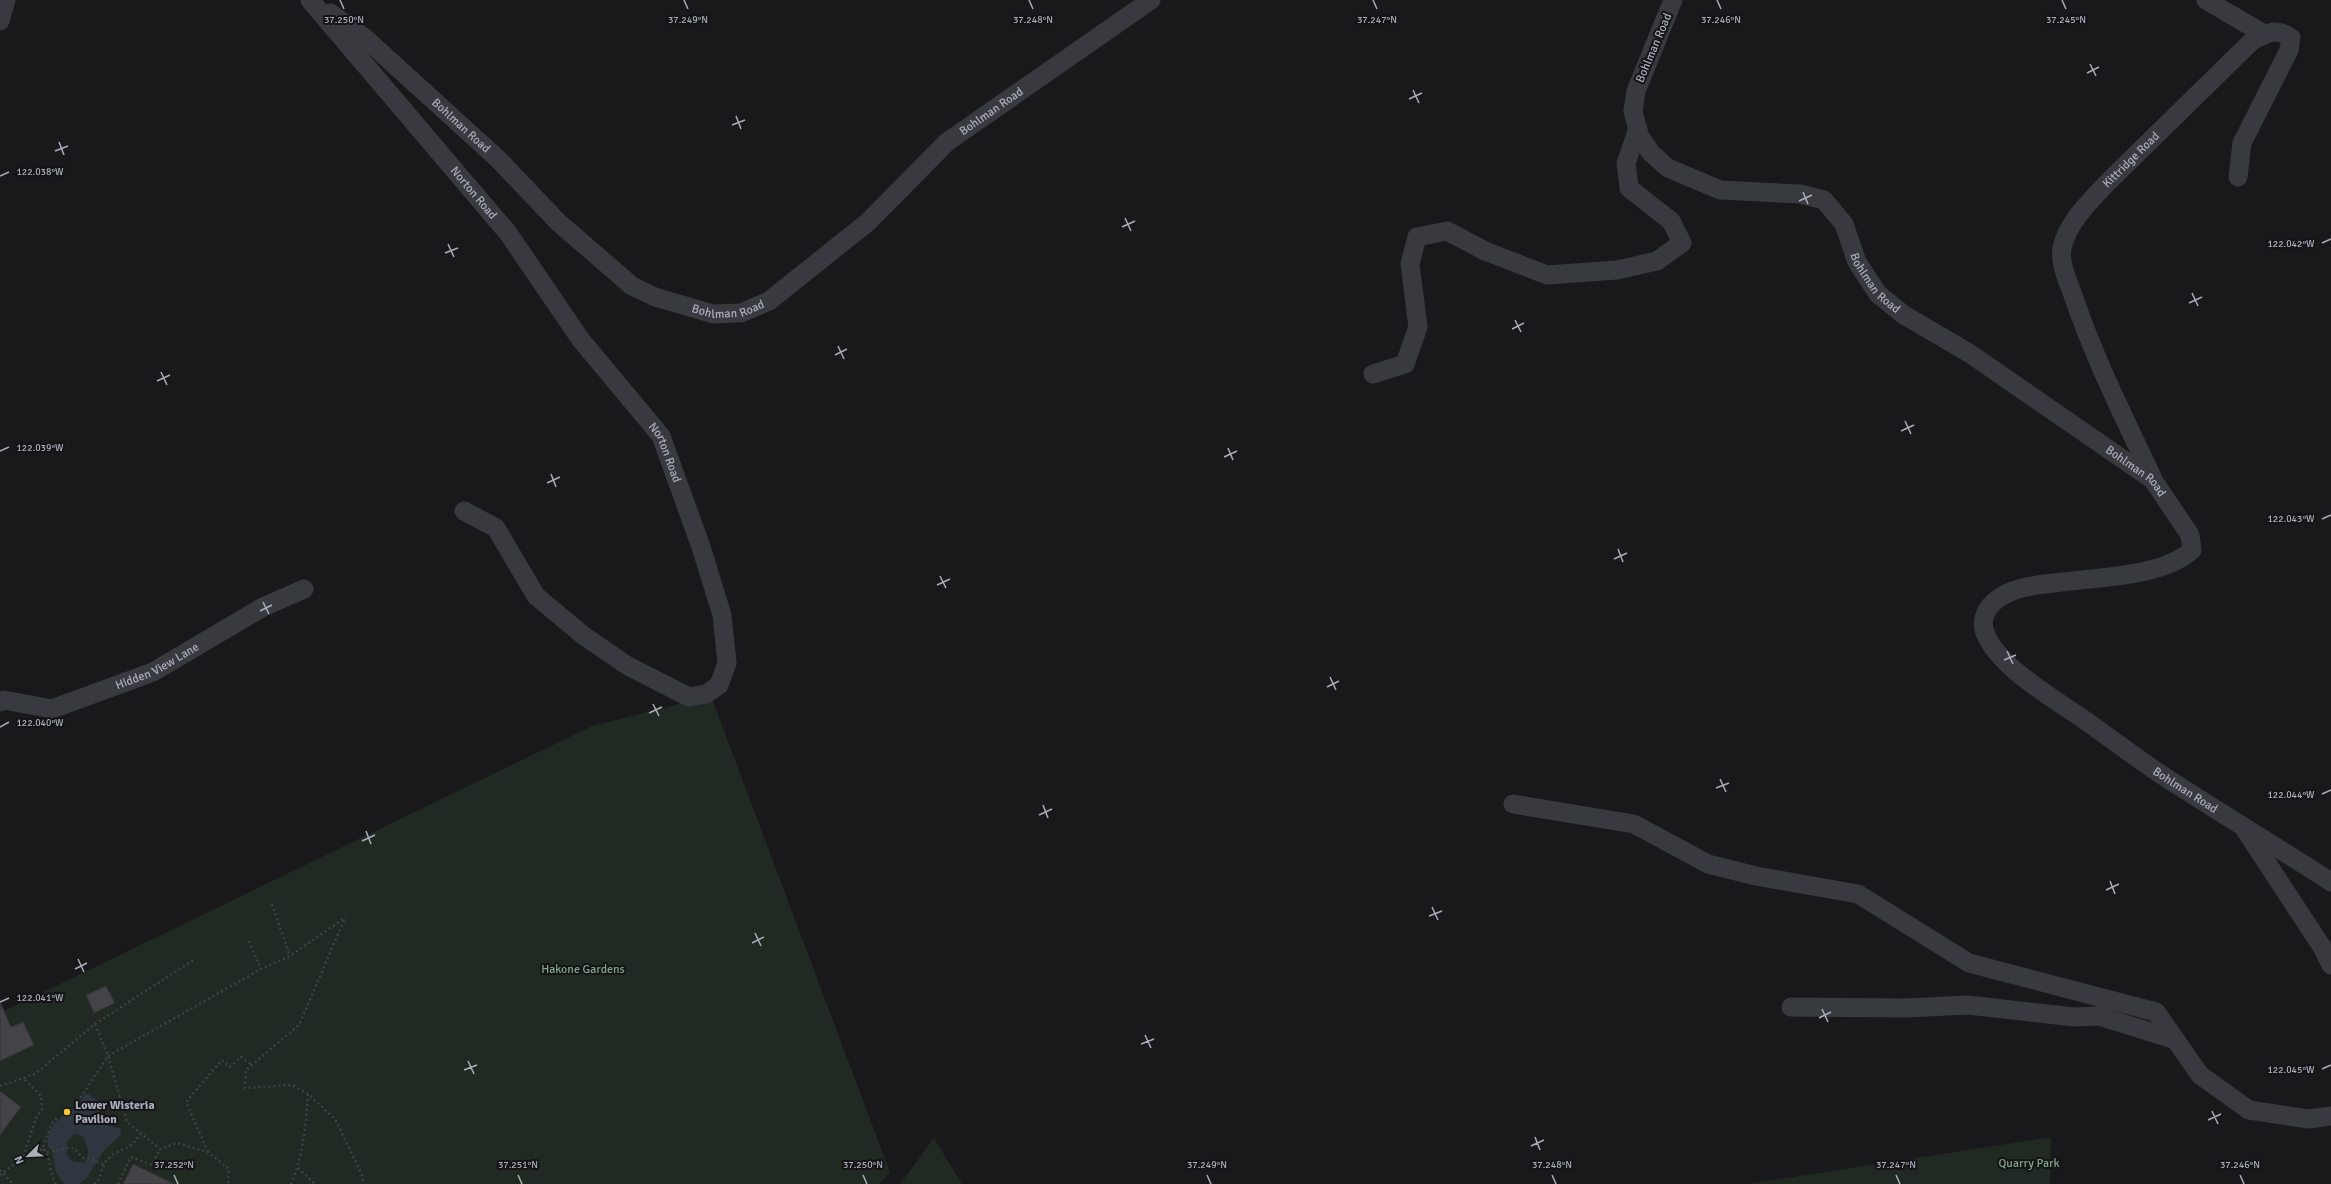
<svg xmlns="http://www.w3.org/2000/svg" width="2331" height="1184" font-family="Signika,sans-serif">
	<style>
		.green { fill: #202922 }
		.water { fill: #2e3640; fill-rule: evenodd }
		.building { fill: #434348; stroke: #333237 }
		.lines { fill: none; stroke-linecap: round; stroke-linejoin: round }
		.path { stroke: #3f4147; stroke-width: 2.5; stroke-dasharray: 2 3; stroke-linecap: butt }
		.minor { stroke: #393a40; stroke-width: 19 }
		.ticks { fill: none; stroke: #aaaebb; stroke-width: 1.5 }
		.poi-dot { fill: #fac632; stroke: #141316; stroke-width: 1.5 }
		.labels { text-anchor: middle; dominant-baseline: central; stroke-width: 4; stroke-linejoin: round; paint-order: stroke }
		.street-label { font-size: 12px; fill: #aaaebb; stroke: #141316 }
		.park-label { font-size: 12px; fill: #81a786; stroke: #141316 }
		.poi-label { font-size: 12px; font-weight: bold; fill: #aaaebb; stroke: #141316; text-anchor: start }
		.ticks-label { font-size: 10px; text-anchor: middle; fill: #aaaebb; stroke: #141316; stroke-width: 4; stroke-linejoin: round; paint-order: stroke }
	</style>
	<rect width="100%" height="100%" fill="#19181b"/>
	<path class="green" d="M711,696L890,1172L879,1184H0V1013L592,726Z
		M2051,1137L2050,1184H1747Z
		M934,1138L962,1184H900Z"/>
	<path class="water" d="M88,1094L99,1102C99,1122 98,1125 121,1128L120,1136L105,1149L86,1179L79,1184H64L56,1173L52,1150L48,1147C45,1127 62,1114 78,1107L84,1095ZM74,1134L83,1136L88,1149V1158L84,1163L72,1161L67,1155V1142Z"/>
	<path class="building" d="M106,986L115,1003L94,1013L86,995Z
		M0,1002L11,1027L23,1022L34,1045L0,1061Z
		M0,1091L21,1107L0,1135Z
		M133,1164L174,1184H123Z"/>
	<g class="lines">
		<path class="path" d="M272,904L290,956
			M249,941L261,969
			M95,1024L108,1056L127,1122L160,1149L177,1143L208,1152L229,1169L228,1184
			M0,1086L35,1074L95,1024L195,959
			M308,1094L292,1085L245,1088L246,1070L299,1025L345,918
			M75,1106L108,1056L261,969L290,956L346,917
			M47,1152L68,1148H74L83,1158H89L103,1164
			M208,1152L186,1102L222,1060L230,1067L241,1057L252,1065
			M23,1157H33L43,1148
			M298,1168L315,1184
			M0,1170L13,1184
			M0,1175L23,1157L36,1118L42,1109L41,1096L24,1079
			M56,1184C48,1172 52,1157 43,1148L51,1125L58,1116
			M94,1184C103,1178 100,1165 109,1158C122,1146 129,1153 140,1134
			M118,1184L131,1157L152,1165L160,1149
			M291,1184C303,1156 306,1125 308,1094L335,1119L363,1177V1184"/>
		<g class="minor">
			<path id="s1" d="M310,0L508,233L581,340L661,436L701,547L722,615L727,663L719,685L706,694L689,697L628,666L584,636L536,596L496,528L464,511"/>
			<path id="s2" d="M1673,0L1636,91L1633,111L1639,135L1651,153L1668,168L1720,190L1800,194L1824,200L1844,224L1857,262L1878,294L1904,315L1969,353L2153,480L2190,535L2192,550C2161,578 2095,577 2054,583C2035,585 2015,587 1999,598C1987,606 1980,619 1985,633C1999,668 2055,699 2086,721C2113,740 2140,761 2168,779C2222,814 2277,847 2331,882"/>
			<path d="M2206,0L2264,34"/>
			<path id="s3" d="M330,13L365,38L498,159L558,222L632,286L655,297L713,314L741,313L769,301L868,222L947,142L1151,0"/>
			<path d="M0,21L6,0"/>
			<path d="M1373,374L1405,364L1418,327L1410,264L1417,237L1447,231L1485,251L1547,275L1617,270L1657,261L1682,243L1671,221L1629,188L1626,163L1638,129"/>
			<path id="s4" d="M2153,479C2125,419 2095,360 2074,298C2069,283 2059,264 2062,248C2067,223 2090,201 2107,183L2253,40C2268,33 2276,27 2291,38L2289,50L2242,143L2238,177"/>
			<path id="s5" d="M0,702L4,700L52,709L153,672L263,607L304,589"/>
			<path d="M1513,804L1634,824L1708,864L1756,876L1858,894L1969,963L2156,1012L2200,1075L2249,1110L2309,1119L2331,1116"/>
			<path d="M2246,831L2322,947L2331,965"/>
			<path d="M1791,1007L1905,1008L1968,1005L2074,1017L2099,1016L2176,1040"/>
		</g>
	</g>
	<path class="ticks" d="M340,0L344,9M684,0L688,9M1029,0L1033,9M1373,0L1377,9M1717,0L1721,9M2062,0L2066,9M2090,64L2096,76M2087,73L2099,67M1413,90L1419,103M1409,99L1422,93M736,116L741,129M732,125L745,120M59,142L64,155M55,151L68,146M0,176L9,172M1803,192L1808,204M1799,201L1812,195M1125,218L1131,231M1122,227L1135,221M2322,243L2331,239M448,244L454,257M445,253L458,248M2192,293L2198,306M2189,303L2202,297M1515,320L1521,332M1512,329L1524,323M838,346L844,359M835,355L847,349M161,372L167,385M157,381L170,375M1905,421L1911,434M1901,431L1914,425M1228,448L1233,460M0,451L9,447M1224,457L1237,451M551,474L556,487M547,483L560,477M2322,519L2331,515M1618,549L1623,562M1614,559L1627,553M940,576L946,588M937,585L950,579M263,602L269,614M260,611L272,605M2007,651L2013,664M2004,660L2016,655M1330,677L1336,690M1327,687L1339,681M653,704L659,716M649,713L662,707M0,727L9,722M1720,779L1726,792M1716,788L1729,783M2322,794L2331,790M1043,805L1048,818M1039,815L1052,809M366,831L371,844M362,841L375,835M2110,881L2115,894M2106,890L2119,884M1432,907L1438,920M1429,916L1442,911M755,933L761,946M752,943L764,937M78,959L84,972M75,969L87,963M0,1002L9,998M1822,1009L1828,1022M1819,1018L1831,1012M1145,1035L1151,1048M1141,1044L1154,1039M468,1061L474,1074M2322,1069L2331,1065M464,1070L477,1065M2212,1111L2218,1124M2208,1120L2221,1114M1535,1137L1540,1150M1531,1146L1544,1140M174,1175L178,1184M518,1175L522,1184M863,1175L867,1184M1207,1175L1211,1184M1552,1175L1556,1184M1896,1175L1900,1184M2240,1175L2244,1184"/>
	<circle class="poi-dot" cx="67" cy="1112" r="4"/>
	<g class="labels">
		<g class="street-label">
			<text transform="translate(1654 48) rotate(-67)">Bohlman Road</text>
			<text stroke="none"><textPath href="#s3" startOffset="845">Bohlman Road</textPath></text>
			<text stroke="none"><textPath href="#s3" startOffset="173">Bohlman Road</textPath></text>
			<text stroke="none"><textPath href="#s4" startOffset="363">Kittridge Road</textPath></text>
			<text stroke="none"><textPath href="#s1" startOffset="253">Norton Road</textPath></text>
			<text stroke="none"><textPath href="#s2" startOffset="448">Bohlman Road</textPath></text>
			<text stroke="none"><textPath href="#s3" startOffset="509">Bohlman Road</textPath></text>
			<text stroke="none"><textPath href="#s1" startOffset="577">Norton Road</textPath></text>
			<text stroke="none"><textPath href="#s2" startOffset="772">Bohlman Road</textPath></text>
			<text stroke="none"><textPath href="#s5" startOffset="167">Hidden View Lane</textPath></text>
			<text stroke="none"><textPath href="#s2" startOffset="1371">Bohlman Road</textPath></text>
		</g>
		<g class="park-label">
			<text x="583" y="969">Hakone Gardens</text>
			<text x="2029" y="1163">Quarry Park</text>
		</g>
		<g class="poi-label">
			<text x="75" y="1105">Lower Wisteria<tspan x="75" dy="14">Pavilion</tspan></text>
		</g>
	</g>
	<g class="ticks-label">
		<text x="344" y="23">37.250°N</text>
		<text x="688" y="23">37.249°N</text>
		<text x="1033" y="23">37.248°N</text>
		<text x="1377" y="23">37.247°N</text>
		<text x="1721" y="23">37.246°N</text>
		<text x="2066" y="23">37.245°N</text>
		<text x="40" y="175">122.038°W</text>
		<text x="2291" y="247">122.042°W</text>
		<text x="40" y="451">122.039°W</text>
		<text x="2291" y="522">122.043°W</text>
		<text x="40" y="726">122.040°W</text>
		<text x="2291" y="798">122.044°W</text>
		<text x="40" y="1001">122.041°W</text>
		<text x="2291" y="1073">122.045°W</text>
		<text x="174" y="1168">37.252°N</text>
		<text x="518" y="1168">37.251°N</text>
		<text x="863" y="1168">37.250°N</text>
		<text x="1207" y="1168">37.249°N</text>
		<text x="1552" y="1168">37.248°N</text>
		<text x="1896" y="1168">37.247°N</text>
		<text x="2240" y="1168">37.246°N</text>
	</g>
	<g transform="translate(28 1156) rotate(246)" stroke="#141316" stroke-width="3" paint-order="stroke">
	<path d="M0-3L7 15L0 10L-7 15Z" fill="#aaaebb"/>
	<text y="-6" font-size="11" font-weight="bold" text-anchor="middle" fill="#aaaebb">N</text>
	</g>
</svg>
